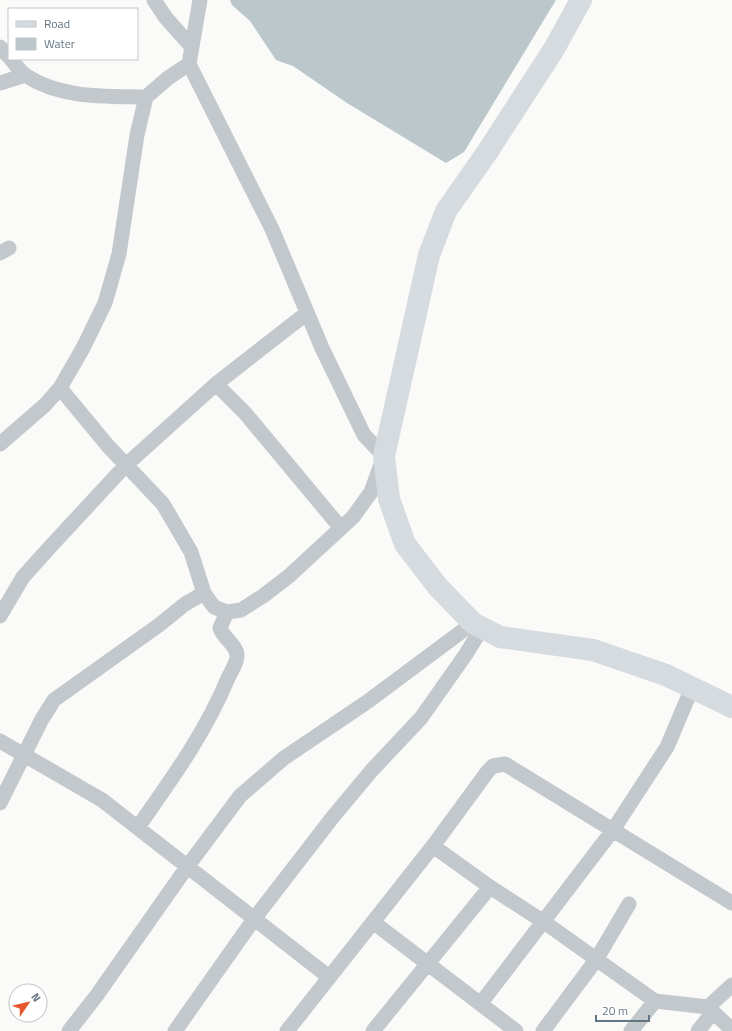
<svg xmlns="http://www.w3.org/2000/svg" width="732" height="1031" font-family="'Titillium Web',sans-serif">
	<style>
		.water { fill: #bbc7cb }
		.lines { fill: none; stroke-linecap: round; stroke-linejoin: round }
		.minor { stroke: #c3c8cc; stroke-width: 15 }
		.primary { stroke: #d6dbdf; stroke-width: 22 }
	</style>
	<rect width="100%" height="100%" fill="#fafaf8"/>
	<path class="water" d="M230,0H556L464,152L446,163L347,103L293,66L276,60L250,21L232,5Z"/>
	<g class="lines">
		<path class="minor" d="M154,0L166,18L191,46
			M0,47L9,57
			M11,59C15,64 20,71 25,75C61,99 106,96 146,97
			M0,83L25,75
			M0,253L9,248
			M216,384L307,313
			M60,388L108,446L163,504L191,552L204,593L214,607L227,612L241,610L263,596L289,576L353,517L371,492L384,456L364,435L322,348L272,229L189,64L200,0
			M0,444L45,405L60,388L83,348L105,303L119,254L137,135L146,97L168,78L189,64
			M0,616L23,577L50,547L126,465L216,384L245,413L340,527
			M0,741L102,800L329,977
			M0,803L42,719L54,700L159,625L185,604L204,593
			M138,827C171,780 206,732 228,678C231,672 237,663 237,656C237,645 223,638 220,628L227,612
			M433,846L488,771L493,766L505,764L732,903
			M373,922L516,1031
			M481,1003L613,830L667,747L692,688
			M708,1007L732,985
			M69,1031L97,995L187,867L240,796L284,758L367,702L473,623
			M175,1031L254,919L332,818L372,770L421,718L466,654L482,628
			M287,1031L433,846L490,887L544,922L655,1001L708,1007L732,1030
			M373,1031L490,887
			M543,1031L596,960L629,904
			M631,1031L655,1001
			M698,1031L713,1012"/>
		<path class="primary" d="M581,0L554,49L488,151L446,211L429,255L384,456L389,499L405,544L438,587L473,623L500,637L593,650L666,675L732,707"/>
	</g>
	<rect x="8" y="8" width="130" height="52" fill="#ffffff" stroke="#c1c8cd"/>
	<rect x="16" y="21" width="20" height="6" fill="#d6dbdf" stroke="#c1c8cd"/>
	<text x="44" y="28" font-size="12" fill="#657683">Road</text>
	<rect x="16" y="38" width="20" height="12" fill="#bbc7cb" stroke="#c1c8cd"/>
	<text x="44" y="48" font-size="12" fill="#657683">Water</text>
	<g transform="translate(28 1003) rotate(55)"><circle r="19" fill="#ffffff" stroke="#c1c8cd"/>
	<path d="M0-3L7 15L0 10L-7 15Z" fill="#e4572e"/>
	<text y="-6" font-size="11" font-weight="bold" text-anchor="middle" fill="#657683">N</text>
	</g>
	<path d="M596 1015v6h53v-6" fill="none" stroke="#657683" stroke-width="2"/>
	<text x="602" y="1015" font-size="12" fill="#657683" stroke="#ffffff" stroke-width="3" paint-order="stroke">20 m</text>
</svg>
